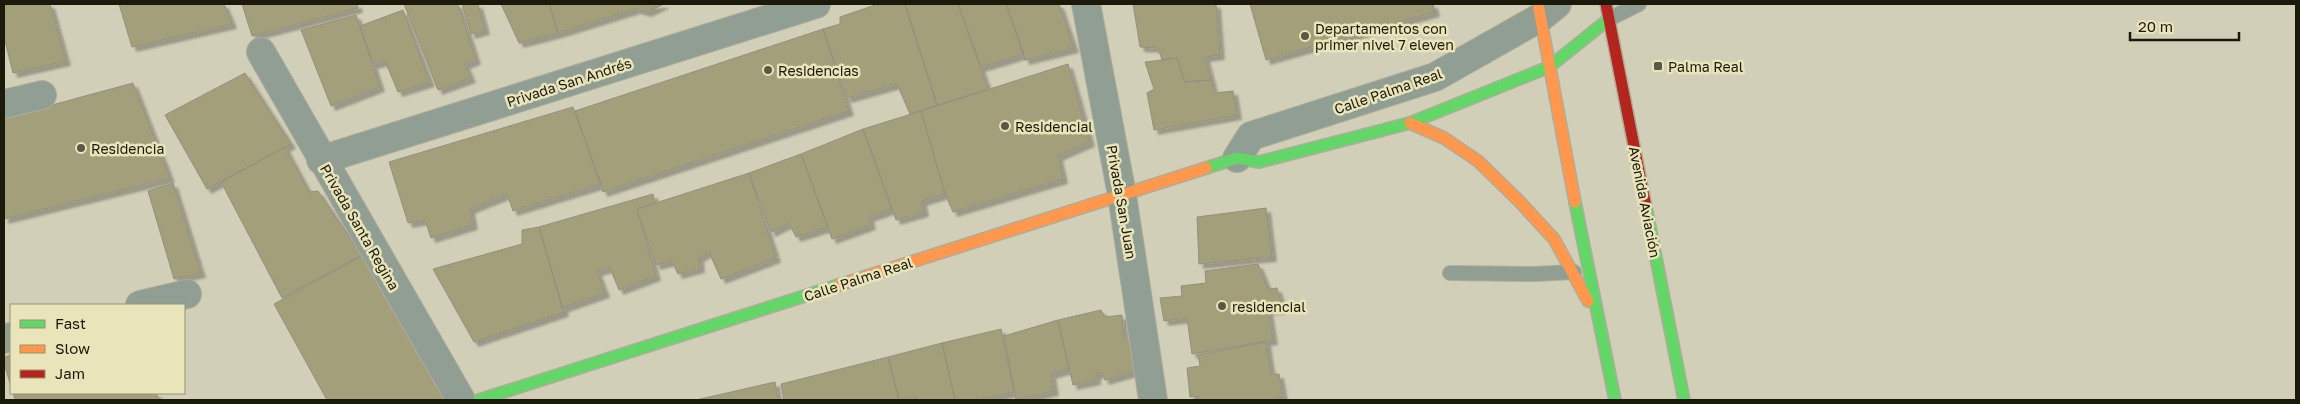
<svg xmlns="http://www.w3.org/2000/svg" width="2300" height="404" font-family="'Golos Text',sans-serif">
	<style>
		.building { fill: #a39f7a; stroke: #93907f; filter: url(#shadow) }
		.lines { fill: none; stroke-linecap: round; stroke-linejoin: round }
		.lane-casing { stroke: #afad9a; stroke-width: 16 }
		.street-casing { stroke: #afad9a; stroke-width: 30 }
		.fast-casing { stroke: #afad9a; stroke-width: 14 }
		.slow-casing { stroke: #afad9a; stroke-width: 14 }
		.jam-casing { stroke: #afad9a; stroke-width: 14 }
		.lane { stroke: #909e93; stroke-width: 14 }
		.street { stroke: #909e93; stroke-width: 28 }
		.fast { stroke: #63d668; stroke-width: 11 }
		.slow { stroke: #ff974d; stroke-width: 11 }
		.jam { stroke: #b3261e; stroke-width: 11 }
		.poi-dot { fill: #5b5946; stroke: #e9e4ba; stroke-width: 2 }
		.labels { text-anchor: middle; dominant-baseline: central; stroke-width: 5; stroke-linejoin: round; paint-order: stroke }
		.poi-label { font-size: 14px; fill: #1b1909; stroke: #e9e4ba; text-anchor: start }
		.street-label { font-size: 14px; fill: #1b1909; stroke: #e9e4ba }
	</style>
	<defs>
		<filter id="shadow"><feDropShadow dx="4.5" dy="4.5" stdDeviation="1" flood-color="#0004"/></filter>
	</defs>
	<rect width="100%" height="100%" fill="#d2cfb8"/>
	<path class="building" d="M4,4H50L66,61L13,73L4,37Z
		M119,4H224L232,24L132,47Z
		M242,4H357L358,8L252,36Z
		M404,4H458L476,60L465,64L471,78L438,90Z
		M462,4H478L485,30L471,34Z
		M501,4H549L558,33L519,43Z
		M549,4H664L647,12L636,9L558,33Z
		M878,4H905L937,105L910,114L897,84L847,98L823,29L840,24V17Z
		M905,4H958L988,89L937,105Z
		M958,4H1006L1024,54L981,67Z
		M1006,4H1059L1074,48L1025,60Z
		M1133,4H1216L1220,55L1205,57L1211,80L1185,82L1177,58L1162,60L1158,48L1140,47Z
		M1250,4H1433L1435,12L1266,60Z
		M403,10L430,82L398,92L385,61L373,64L360,26Z
		M356,15L380,87L331,106L301,30Z
		M823,29L849,111L603,192L575,111Z
		M1177,58L1185,82L1211,80L1214,93L1233,91L1237,115L1154,130L1147,93L1154,89L1145,62Z
		M1068,64L1090,142L1058,156L1063,179L953,212L945,194L921,111Z
		M245,73L291,144L207,189L165,115Z
		M133,83L170,178L4,219V118Z
		M573,107L601,184L513,211L507,194L470,209L473,225L431,238L425,220L408,223L389,162Z
		M921,111L945,194L922,201L924,212L896,220L863,129Z
		M863,129L892,209L869,217L871,225L832,239L801,154Z
		M285,147L309,192L318,191L362,255L282,298L221,182Z
		M801,154L828,227L796,237L789,223L771,232L749,173Z
		M749,173L776,258L721,279L709,252L699,257L700,268L678,274L672,261L656,265L637,209Z
		M173,183L201,273L174,279L148,191Z
		M653,194L655,203L637,209L656,276L619,290L610,268L597,271L605,293L562,308L539,227Z
		M1266,208L1272,257L1199,264L1197,217Z
		M539,227L564,312L474,342L433,269L522,244V230Z
		M367,253L452,400H327L274,304Z
		M1258,264L1268,289L1277,288L1281,302L1282,309L1268,310L1273,340L1192,354L1187,318L1164,321L1160,298L1182,296L1181,286L1206,283L1205,271Z
		M1101,310L1105,317L1122,315L1124,340L1131,341L1136,371L1105,380L1101,372L1096,375V380L1073,385L1058,320Z
		M1058,320L1069,369L1051,374L1054,391L1016,400L1004,336Z
		M1001,329L1014,392L977,400H955L942,343Z
		M1266,342L1271,374H1279L1283,397L1276,398V400H1199V396L1190,397L1187,368L1200,366L1198,355Z
		M942,343L955,400H917L916,397L899,400L888,357Z
		M11,355V387L4,363V357Z
		M888,357L899,400H784L781,384Z
		M775,382L778,400H696Z
		M13,393H156L159,400H15Z"/>
	<g class="lines">
		<g class="lane-casing">
			<path id="lane" d="M1609,19L1639,4
				M1450,273L1534,274L1574,272"/>
		</g>
		<g class="street-casing">
			<path id="street" d="M1086,4L1122,195L1153,400
				M261,52L461,400
				M4,104L42,95
				M1237,158L1251,136L1435,77L1541,17L1557,4
				M321,160L816,4
				M140,305L187,294
				M4,339L11,337"/>
		</g>
		<g class="fast-casing">
			<path id="fast" d="M1206,168L1237,158L1259,162L1410,123L1549,67L1609,19
				M1575,202L1615,400
				M1646,207L1684,400
				M479,400L839,285"/>
		</g>
		<g class="slow-casing">
			<path id="slow" d="M1538,4L1575,202
				M1410,123L1444,138L1478,161L1519,201L1554,239L1588,301
				M839,285L1206,168"/>
		</g>
		<g class="jam-casing">
			<path id="jam" d="M1606,4L1646,207"/>
		</g>
		<use href="#lane" class="lane"/>
		<use href="#street" class="street"/>
		<use href="#fast" class="fast"/>
		<use href="#slow" class="slow"/>
		<use href="#jam" class="jam"/>
	</g>
	<g class="poi-dot">
		<circle cx="1305" cy="36" r="5"/>
		<rect x="1653" y="61" width="10" height="10" rx="2.5"/>
		<circle cx="768" cy="70" r="5"/>
		<circle cx="1005" cy="126" r="5"/>
		<circle cx="81" cy="148" r="5"/>
		<circle cx="1222" cy="306" r="5"/>
	</g>
	<g class="labels">
		<g class="poi-label">
			<text x="1315" y="28">Departamentos con<tspan x="1315" dy="16">primer nivel 7 eleven</tspan></text>
			<text x="1668" y="66">Palma Real</text>
			<text x="778" y="70">Residencias</text>
			<text x="1015" y="126">Residencial</text>
			<text x="91" y="148">Residencia</text>
			<text x="1232" y="306">residencial</text>
		</g>
		<g class="street-label">
			<text transform="translate(569 82) rotate(-18)">Privada San Andrés</text>
			<text transform="translate(1388 91) rotate(-19)">Calle Palma Real</text>
			<text transform="translate(1122 202) rotate(80)">Privada San Juan</text>
			<text transform="translate(1645 202) rotate(79)">Avenida Aviación</text>
			<text transform="translate(360 227) rotate(60)">Privada Santa Regina</text>
			<text transform="translate(858 279) rotate(-18)">Calle Palma Real</text>
		</g>
	</g>
	<rect width="2300" height="404" fill="none" stroke="#1b1909" stroke-width="10"/>
	<rect x="10" y="304" width="175" height="90" fill="#e9e4ba" stroke="#979373"/>
	<rect x="20" y="320" width="25" height="8" fill="#63d668" stroke="#979373"/>
	<text x="55" y="329" font-size="15" fill="#1b1909">Fast</text>
	<rect x="20" y="345" width="25" height="8" fill="#ff974d" stroke="#979373"/>
	<text x="55" y="354" font-size="15" fill="#1b1909">Slow</text>
	<rect x="20" y="370" width="25" height="8" fill="#b3261e" stroke="#979373"/>
	<text x="55" y="379" font-size="15" fill="#1b1909">Jam</text>
	<path d="M2130 32v8h109v-8" fill="none" stroke="#1b1909" stroke-width="2.5"/>
	<text x="2138" y="32" font-size="15" fill="#1b1909" stroke="#e9e4ba" stroke-width="4" paint-order="stroke">20 m</text>
</svg>
